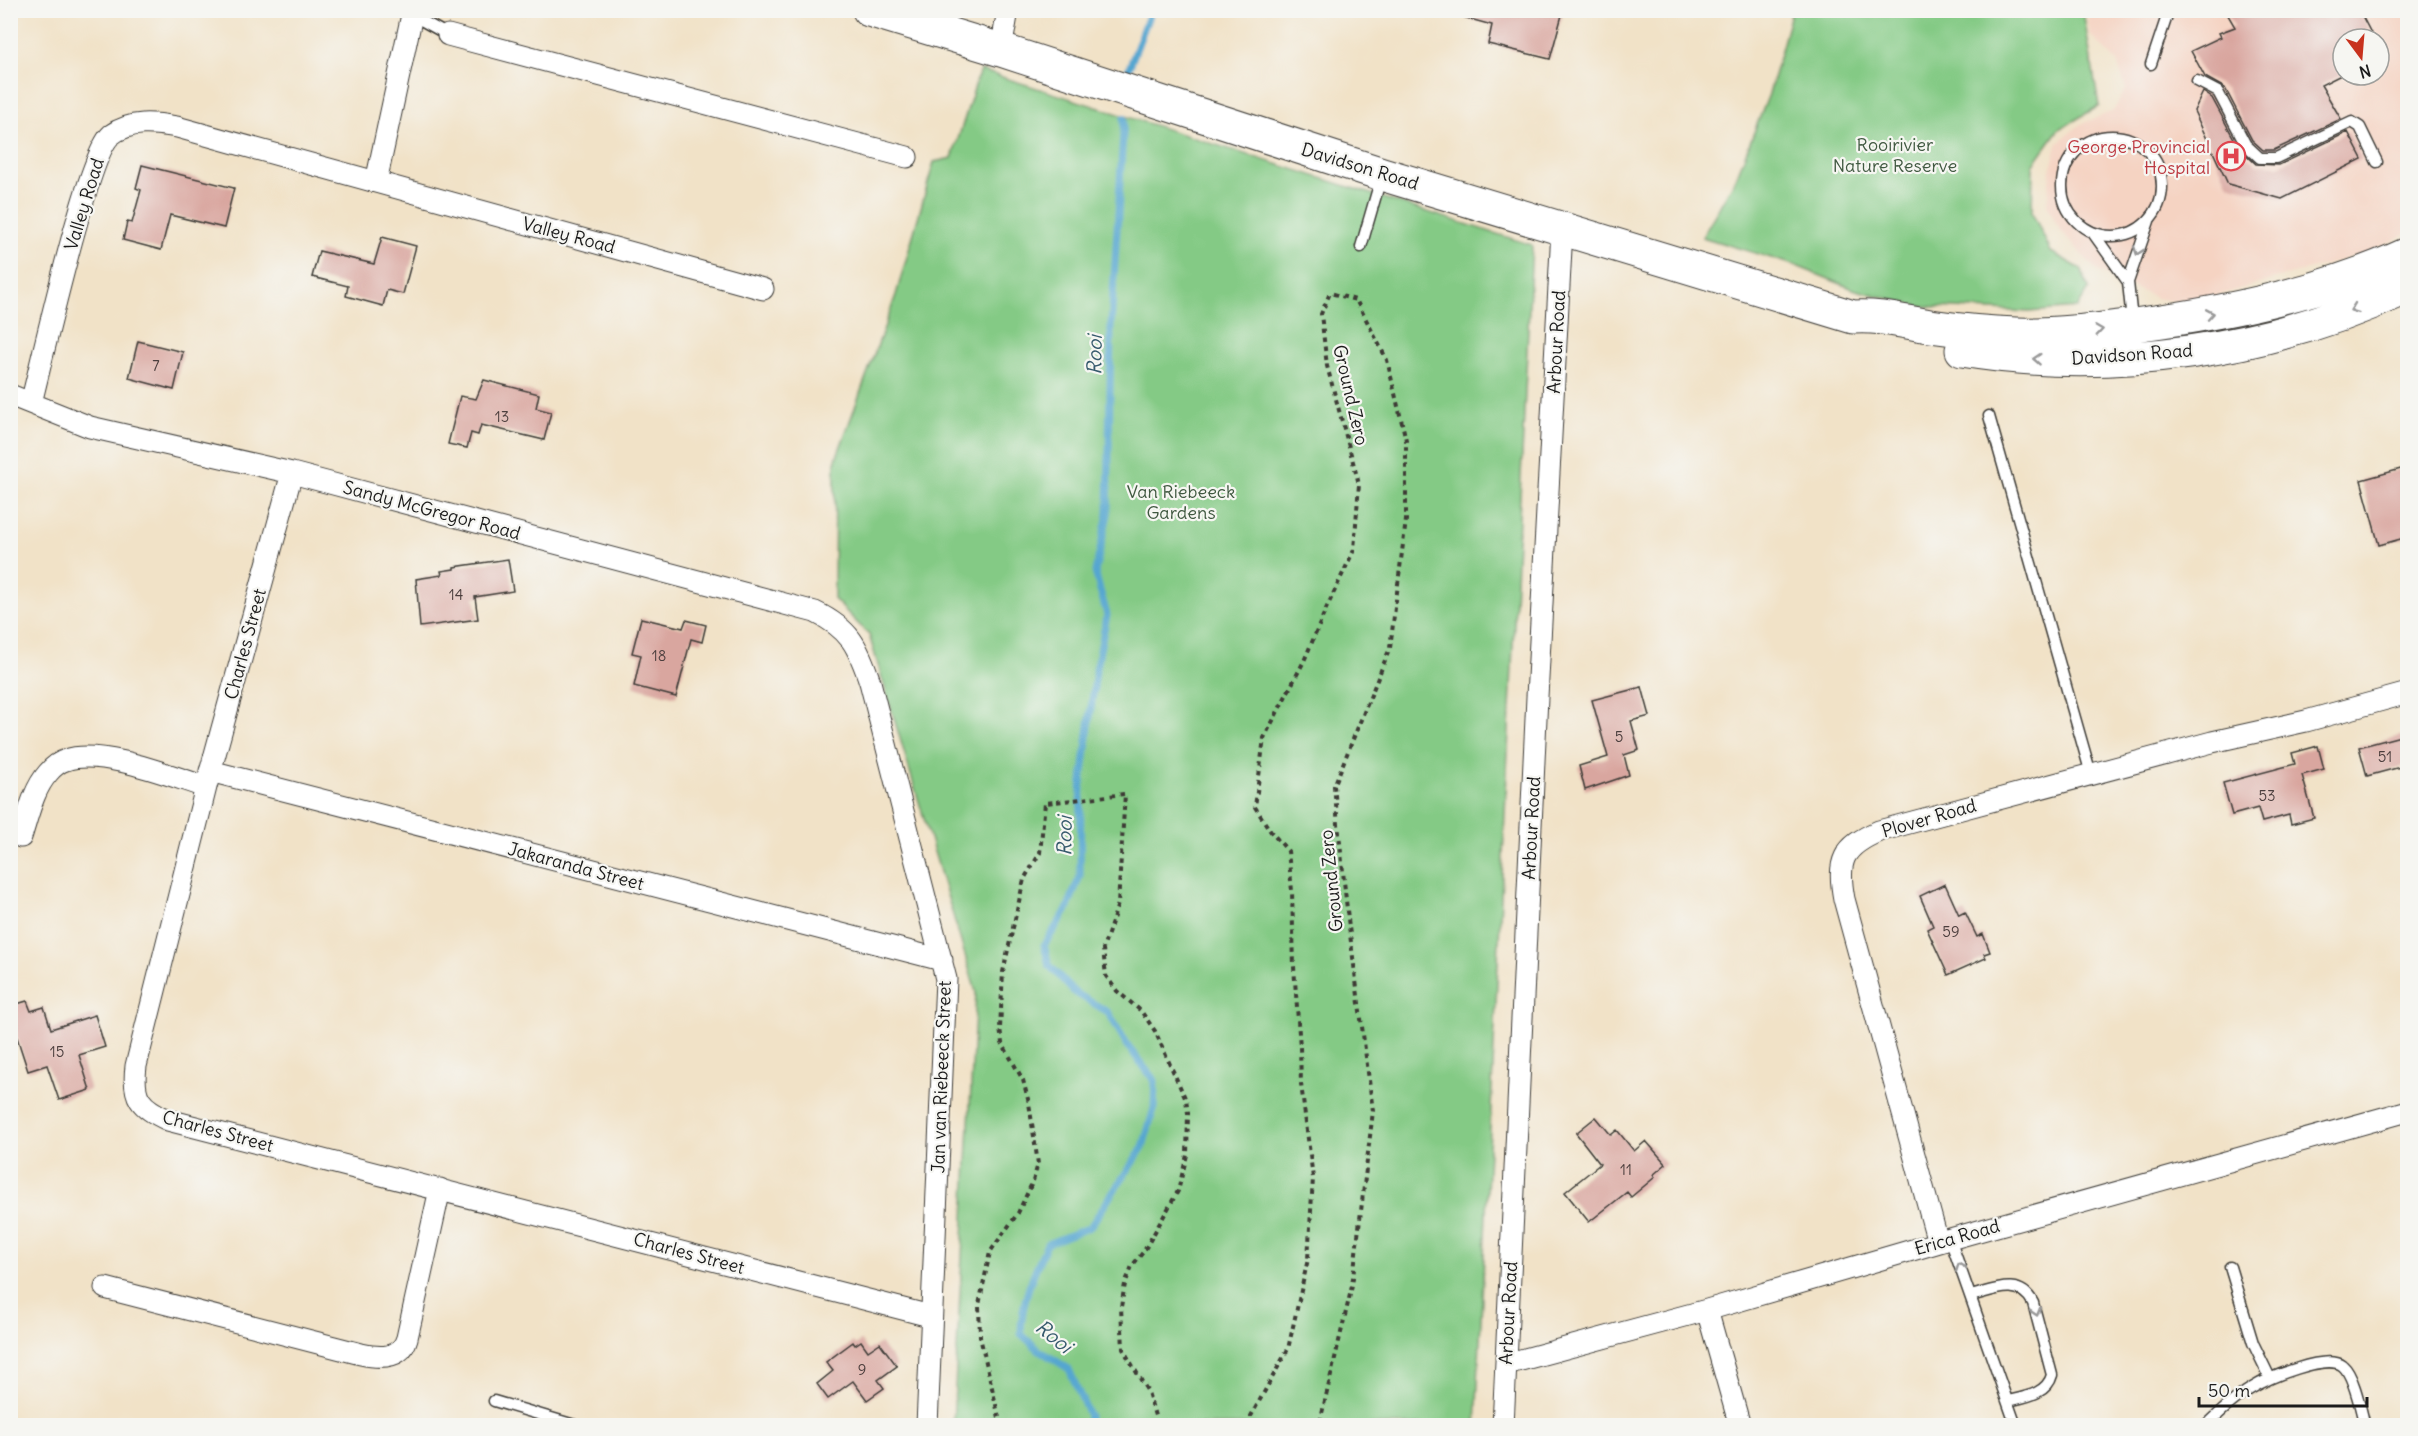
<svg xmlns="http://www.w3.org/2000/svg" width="2418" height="1436" font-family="Delius,sans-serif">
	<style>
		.built { fill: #f5d3c2; fill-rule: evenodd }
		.green { fill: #84ca85; stroke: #507350; stroke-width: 1.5 }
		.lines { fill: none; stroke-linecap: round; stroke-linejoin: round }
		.stream { stroke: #55a6d0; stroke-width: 7 }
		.building { fill: #d9a69f }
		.service-casing { stroke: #3c3a36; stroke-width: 13 }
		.minor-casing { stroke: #3c3a36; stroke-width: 23 }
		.trunk-casing { stroke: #3c3a36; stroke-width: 35 }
		.path { stroke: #3c3a36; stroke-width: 4; stroke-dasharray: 4.5 4.5; stroke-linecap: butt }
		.service { stroke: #fff; stroke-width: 10 }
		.minor { stroke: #fff; stroke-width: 21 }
		.trunk { stroke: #fff; stroke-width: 33 }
		.oneway { stroke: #999 }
		.labels { text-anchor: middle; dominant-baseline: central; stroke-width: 4.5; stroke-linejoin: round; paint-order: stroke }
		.number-label { font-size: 15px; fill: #4b3e3d }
		.park-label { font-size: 18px; fill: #405941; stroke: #f6f6f2 }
		.health-label { font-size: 18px; fill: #be3a42; stroke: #f6f6f2; text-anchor: end }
		.street-label { font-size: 18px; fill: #1c1c1c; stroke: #f6f6f2 }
		.water-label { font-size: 20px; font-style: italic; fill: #365a6d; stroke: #f6f6f2 }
	</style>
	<rect width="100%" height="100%" fill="#f6f6f2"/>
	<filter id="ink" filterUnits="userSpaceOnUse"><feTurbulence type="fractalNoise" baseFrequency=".0167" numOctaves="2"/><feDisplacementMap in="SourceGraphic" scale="12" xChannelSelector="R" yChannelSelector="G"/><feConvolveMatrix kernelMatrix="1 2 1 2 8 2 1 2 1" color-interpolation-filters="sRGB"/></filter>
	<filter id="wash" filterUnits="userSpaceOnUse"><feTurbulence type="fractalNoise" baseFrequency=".008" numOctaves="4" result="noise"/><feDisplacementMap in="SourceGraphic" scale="24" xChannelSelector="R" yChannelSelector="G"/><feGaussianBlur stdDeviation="1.35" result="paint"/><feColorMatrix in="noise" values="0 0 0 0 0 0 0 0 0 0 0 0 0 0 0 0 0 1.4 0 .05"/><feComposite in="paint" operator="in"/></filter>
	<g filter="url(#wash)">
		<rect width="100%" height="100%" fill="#f1e2c7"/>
		<path class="built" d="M2086,11H2407V233L2367,253L2187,304L2156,298L2097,271L2060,230L2047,205L2050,170L2058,142L2081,124L2113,111L2126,89L2117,62L2090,35ZM2343,39H2379V75H2343Z"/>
		<path class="green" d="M1792,10L2083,11L2099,106L2058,130L2033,165L2032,212L2051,252L2081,269L2089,289L2077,308L2029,312L1918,306L1856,290L1794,265L1702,237L1736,178L1769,94Z
			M980,70L1532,245L1476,1425H953L976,992L869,635L834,599L835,462L896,295L934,162L952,158Z"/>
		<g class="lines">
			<path class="stream" d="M1128,71L1151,10
				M1088,1426L1089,1416L1069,1369L1039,1350L1021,1334C1021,1302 1033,1273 1047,1244L1090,1227L1143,1147L1154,1108L1155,1081L1129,1048L1108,1012L1074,992L1049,965L1044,945L1067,910L1080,876L1081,789L1096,670L1107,615L1095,572L1108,514L1111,326L1124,118"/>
		</g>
		<g id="blocks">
			<path class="building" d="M1460,10H1543L1562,15L1550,59L1488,44L1492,25L1459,16Z
				M2225,10H2359L2374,39H2343V74L2321,85L2341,119L2274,150H2263L2252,140L2225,88L2205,77L2191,51L2221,37L2219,33L2235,27Z
				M2203,92L2212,98L2239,148L2256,164L2279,165L2348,132L2362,159L2282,199L2228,184L2194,111Z
				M142,165L234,188L224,228L170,215L161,250L123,240L127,222L132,223L141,190L136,188Z
				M382,237L416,246L403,294L387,290L383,306L346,296L348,286L312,277L319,251L374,264Z
				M138,341L183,352L174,390L129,378Z
				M484,380L539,394L536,408L551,412L544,440L481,425L478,435L471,433L467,448L448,444L460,396L476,399Z
				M2408,467V537L2379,545L2361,480Z
				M508,559L513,591L475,597L478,619L420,627L416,579L442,575L441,571L454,569V567Z
				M641,618L683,628L686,620L706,625L702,642L691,639L676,697L634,686L641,655L632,653Z
				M1642,687L1650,716L1631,721L1639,750L1624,755L1629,775L1585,790L1579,766L1608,757L1592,700Z
				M2408,734V765L2367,776L2359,747Z
				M2318,746L2324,769L2302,775L2314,818L2291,824L2289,815L2262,822L2258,808L2232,815L2223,783L2295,764L2292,753Z
				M1945,884L1959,915L1965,912L1977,937L1983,934L1990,952L1984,954L1986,958L1948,975L1927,929L1933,926L1920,896Z
				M27,1001L31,1011L44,1007L51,1029L95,1015L105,1047L79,1055L90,1090L59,1100L47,1065L28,1071L10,1016V1006Z
				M1596,1117L1611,1135L1617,1130L1634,1151L1646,1141L1666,1164L1653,1175L1655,1177L1631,1197L1627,1192L1589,1222L1565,1192L1600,1164L1576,1133Z
				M861,1341L868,1351L880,1343L897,1366L878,1380L884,1388L867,1400L853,1381L828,1399L817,1384L833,1371L826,1362L853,1342L855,1345Z"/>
		</g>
	</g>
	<g filter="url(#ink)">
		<use href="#blocks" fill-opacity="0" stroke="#3c3a36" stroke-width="1.5"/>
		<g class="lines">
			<g class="service-casing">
				<path id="service" d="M412,15L448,35
					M2151,64L2169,10
					M2197,81L2218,92L2246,145L2260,158H2276L2352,122L2360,127L2377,162
					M2062 186a50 50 0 1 1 100 0a50 50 0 1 1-100 0Z
					M2093,233L2128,282
					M1361,247L1381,178
					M2132,321L2128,282L2149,221
					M1989,416L2091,774
					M1950,1239L2016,1426
					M2230,1267L2253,1343L2270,1378
					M1971,1296C1994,1290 2020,1277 2033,1303L2052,1375C2047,1394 2025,1397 2008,1401
					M494,1401L578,1426
					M2206,1426C2220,1412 2235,1398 2252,1388C2268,1378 2327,1353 2343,1366C2354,1375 2361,1411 2365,1426"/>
			</g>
			<g class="minor-casing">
				<path id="minor" d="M448,35L907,157
					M1001,50L1008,10
					M376,182L413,10
					M10,395L90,427L292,473L815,612C850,629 858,646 870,682L946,979L927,1426
					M31,403C42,361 87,155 111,135C131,120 154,123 177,127L763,289
					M292,473L206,787L136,1066C132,1098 140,1107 168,1120L930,1316
					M210,771L942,960
					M21,837C28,816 33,790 48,773C53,767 59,762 66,760C102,748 170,776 206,787
					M1938,1242L1844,899C1837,861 1842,847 1879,831L2212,742L2306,721L2408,693
					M105,1288L361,1354C379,1358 401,1360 407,1338L440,1189
					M1707,1310L1740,1426
					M1506,1364L1707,1310L1950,1239L2408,1111
					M1503,1426L1537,697L1562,230"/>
			</g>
			<g class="trunk-casing">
				<path id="trunk" d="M869,10L1001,50L1382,174L1853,317C1879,315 1904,322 1930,326C1958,330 1987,333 2016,334C2056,335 2095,330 2134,325C2226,313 2323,293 2408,254
					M1962,350C2111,375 2271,351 2408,287"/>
			</g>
			<path class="path" d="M1001,1426L980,1337L979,1305L990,1252L1018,1213L1033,1181L1038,1164L1029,1103L1023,1080L1002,1043L1000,1028L1003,972L1024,879L1040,853L1045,803L1125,794L1118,904L1103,949L1106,976L1117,991L1141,1011L1155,1031L1186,1100L1188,1113L1187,1155L1178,1191L1144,1251L1132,1266L1125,1284L1121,1307L1123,1349L1148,1392L1158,1426
				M1251,1426V1416L1288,1349L1308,1259L1313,1178L1301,1084L1300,1047L1294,967L1292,891L1288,851L1271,832L1255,807L1264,738L1304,661L1326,609L1354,550L1359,484L1327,366L1321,314L1330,293L1356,300L1387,360L1406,440V520L1390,648L1334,786L1348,919L1373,1111L1352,1286L1319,1426"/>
			<use href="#service" class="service"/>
			<use href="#minor" class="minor"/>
			<use href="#trunk" class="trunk"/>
		</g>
		<defs><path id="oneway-chevron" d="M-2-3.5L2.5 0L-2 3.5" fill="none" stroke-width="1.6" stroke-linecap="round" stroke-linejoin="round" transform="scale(1.5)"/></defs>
		<g class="oneway">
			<use href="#oneway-chevron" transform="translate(2138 251) rotate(109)"/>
			<use href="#oneway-chevron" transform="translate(2354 309) rotate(160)"/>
			<use href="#oneway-chevron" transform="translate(2210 314) rotate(-10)"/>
			<use href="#oneway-chevron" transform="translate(2099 330) rotate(-8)"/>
			<use href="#oneway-chevron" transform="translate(2037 359) rotate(-176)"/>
			<use href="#oneway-chevron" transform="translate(1960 1267) rotate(-110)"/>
			<use href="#oneway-chevron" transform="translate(2036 1312) rotate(73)"/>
		</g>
	</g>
	<defs>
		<g id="hospital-ring" transform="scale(1.5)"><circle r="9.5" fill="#f6f6f2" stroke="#e0444e" stroke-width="1.5"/><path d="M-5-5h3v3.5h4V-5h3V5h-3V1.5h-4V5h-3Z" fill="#e0444e"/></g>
	</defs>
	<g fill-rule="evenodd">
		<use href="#hospital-ring" x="2231" y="156"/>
	</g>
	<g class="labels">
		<g class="number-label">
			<text x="156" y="365">7</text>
			<text x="502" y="416">13</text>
			<text x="456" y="594">14</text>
			<text x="659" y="655">18</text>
			<text x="1619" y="736">5</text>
			<text x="2385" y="756">51</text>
			<text x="2267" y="795">53</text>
			<text x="1951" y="931">59</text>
			<text x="57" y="1051">15</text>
			<text x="1626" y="1169">11</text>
			<text x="862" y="1369">9</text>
		</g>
		<g class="park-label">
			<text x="1895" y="144">Rooirivier<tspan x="1895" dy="21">Nature Reserve</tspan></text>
			<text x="1181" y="491">Van Riebeeck<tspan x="1181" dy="21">Gardens</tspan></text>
		</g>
		<g class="health-label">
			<text x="2210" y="146">George Provincial<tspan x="2210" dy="21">Hospital</tspan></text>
		</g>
		<g class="street-label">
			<text transform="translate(1360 166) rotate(17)">Davidson Road</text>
			<text transform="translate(84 204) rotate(-73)">Valley Road</text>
			<text transform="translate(569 235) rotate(15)">Valley Road</text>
			<text transform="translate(1556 342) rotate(-87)">Arbour Road</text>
			<text transform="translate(2132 354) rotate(-4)">Davidson Road</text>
			<text transform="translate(1351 395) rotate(77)">Ground Zero</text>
			<text transform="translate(432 510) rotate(15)">Sandy McGregor Road</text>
			<text transform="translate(245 644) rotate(-75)">Charles Street</text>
			<text transform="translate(1929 818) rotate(-16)">Plover Road</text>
			<text transform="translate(1531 828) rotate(-87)">Arbour Road</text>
			<text transform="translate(576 866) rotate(15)">Jakaranda Street</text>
			<text transform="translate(1331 881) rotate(-96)">Ground Zero</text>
			<text transform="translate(941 1077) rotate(-88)">Jan van Riebeeck Street</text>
			<text transform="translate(218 1131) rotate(15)">Charles Street</text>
			<text transform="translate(1957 1237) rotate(-16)">Erica Road</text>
			<text transform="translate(689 1253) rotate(15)">Charles Street</text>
			<text transform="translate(1508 1313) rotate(-87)">Arbour Road</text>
		</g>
		<g class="water-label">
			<text transform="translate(1094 355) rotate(-89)">Rooi</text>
			<text transform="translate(1064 836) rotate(-89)">Rooi</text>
			<text transform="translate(1054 1336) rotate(39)">Rooi</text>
		</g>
	</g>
	<rect width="2418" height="1436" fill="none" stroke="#f6f6f2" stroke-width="36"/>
	<g transform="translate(2361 57) rotate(164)"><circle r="28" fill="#f6f6f2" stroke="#9f9f9c" stroke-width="1.5"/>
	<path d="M0-4.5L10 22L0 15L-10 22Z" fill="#c8321e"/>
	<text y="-9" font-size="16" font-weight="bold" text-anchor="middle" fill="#1c1c1c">N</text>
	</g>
	<path d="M2199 1397v9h168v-9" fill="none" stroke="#1c1c1c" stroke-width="3"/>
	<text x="2208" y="1397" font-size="18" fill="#1c1c1c" stroke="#f6f6f2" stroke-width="4.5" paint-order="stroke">50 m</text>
</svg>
